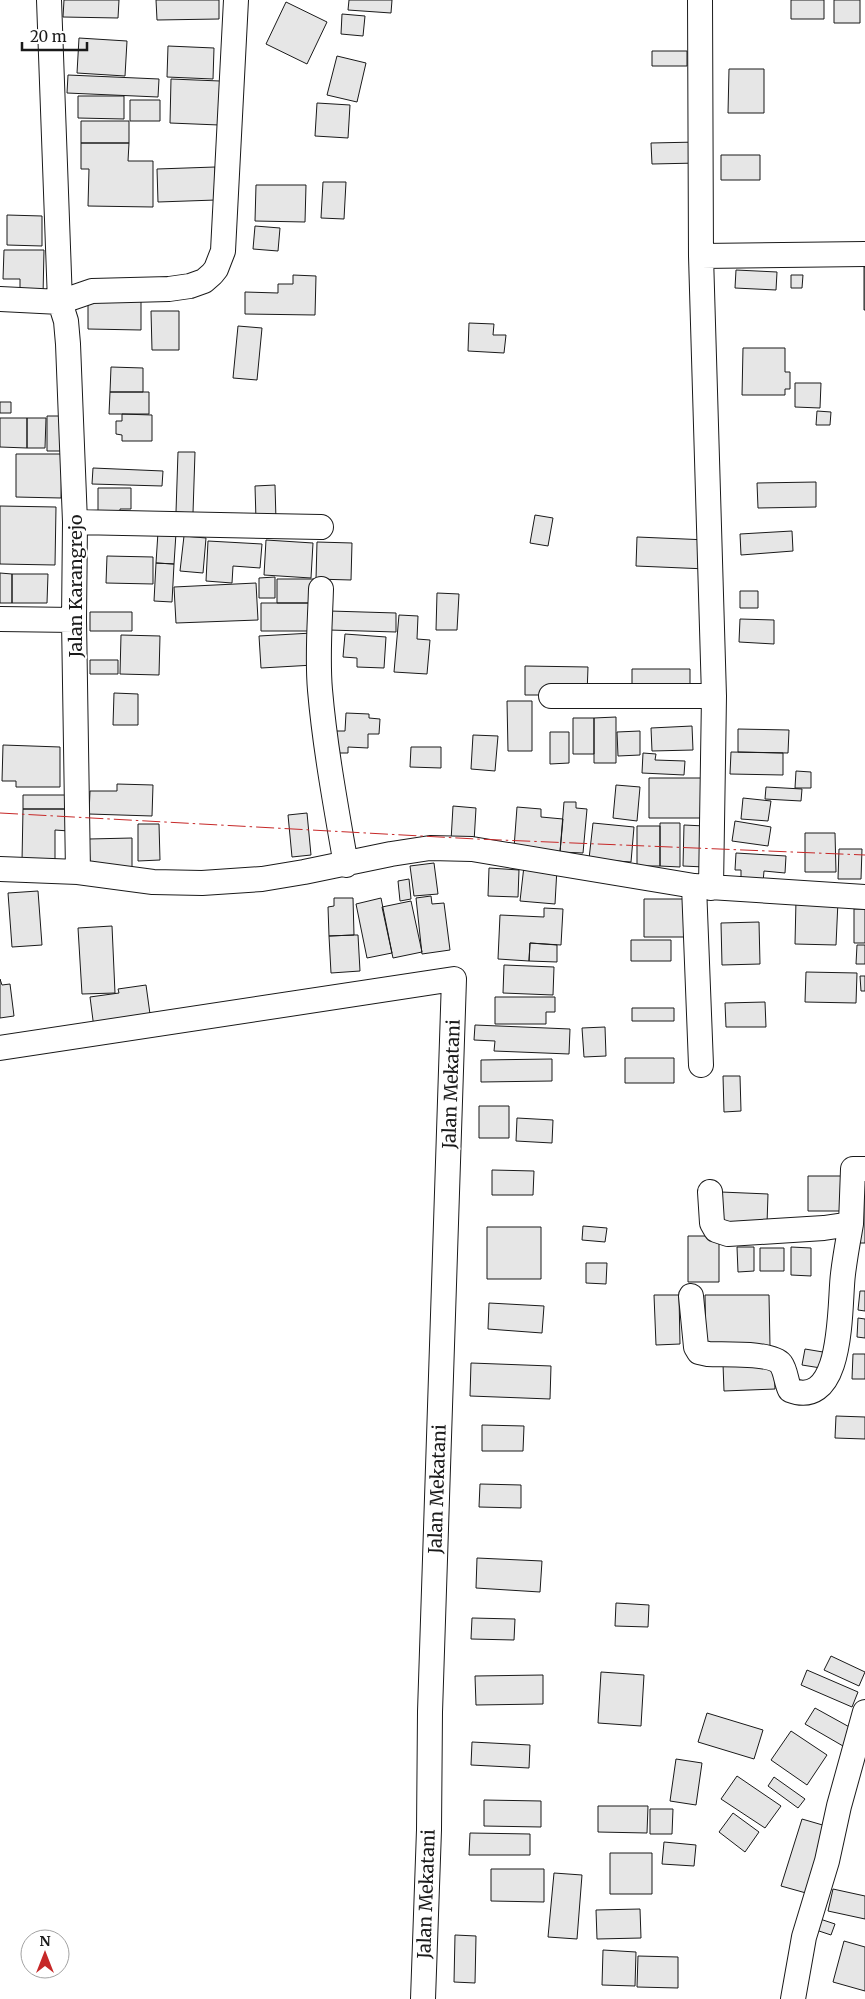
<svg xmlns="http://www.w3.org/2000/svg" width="865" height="1999" font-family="Merriweather,serif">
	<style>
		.building { fill: #e6e6e6; stroke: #1a1a1a }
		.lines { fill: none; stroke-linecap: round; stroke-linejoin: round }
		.minor-casing { stroke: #1a1a1a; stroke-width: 26 }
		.minor { stroke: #fff; stroke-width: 24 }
		.power { stroke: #c62828; stroke-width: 1; stroke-dasharray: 18 4 2.5 4; stroke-linecap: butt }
		.labels { text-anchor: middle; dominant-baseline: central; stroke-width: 4; stroke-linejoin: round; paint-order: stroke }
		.street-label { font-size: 18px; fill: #1a1a1a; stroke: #fff }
	</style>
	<rect width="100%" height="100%" fill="#fff"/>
	<path class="building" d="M64,0H119L118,18L63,17Z
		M156,0H219V19L157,20Z
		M349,0H392L391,13L348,10Z
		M791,0H824V19H791Z
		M834,0H860V23H834Z
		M286,2L327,22L307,64L266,44Z
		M342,14L365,16L363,36L341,34Z
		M79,38L127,41L125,76L77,73Z
		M168,46L214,48L213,79L167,77Z
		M652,51H687V66H652Z
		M337,56L366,63L357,102L327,95Z
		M729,69H764V113H728Z
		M68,75L159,79L158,97L67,93Z
		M171,79L220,81L219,125L170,123Z
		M78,96H124V119L78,118Z
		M130,100H160V121H130Z
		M317,103L350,105L348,138L315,136Z
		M81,121H129V143H81Z
		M698,142V163L652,164L651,143Z
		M81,143H129L128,161H153V207L88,206L89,169H81Z
		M721,155H760V180H721Z
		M215,167L216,200L158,202L157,169Z
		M323,182H346L344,219L321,218Z
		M256,185H306L305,222L255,221Z
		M7,215L42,216V246L7,245Z
		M255,226L280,228L278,251L253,249Z
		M4,250H44L43,296H20V279H3Z
		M864,267H865V310H864Z
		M736,270L777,272L776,290L735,288Z
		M293,275L316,276L315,315L245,314V292L278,293V284H293Z
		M791,275H803L802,288H791Z
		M88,296L141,297V330L88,329Z
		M151,311H179V350H152Z
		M469,323L494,324L493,335H506L504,353L468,351Z
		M238,326L262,328L257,380L233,378Z
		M743,348H785V372H790V389H785V395H742Z
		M111,367L143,368V392H110Z
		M795,383H821L820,408L795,407Z
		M110,392H149V414H109Z
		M0,402H11V413H0Z
		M817,411L831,412L830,425H816Z
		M122,414L152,415V441H122V435L116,434V421H122Z
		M47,416H68L69,451H47Z
		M0,418H27V448L0,447Z
		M27,418H46L45,448H27Z
		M178,452H195L193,513L176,512Z
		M16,454H62L61,498L16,497Z
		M93,468L163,471L162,486L92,484Z
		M816,482V507L758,508L757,483Z
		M275,485L276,520H256L255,486Z
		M98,488H131V509H120V516H98Z
		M0,506L56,507L55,565L0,564Z
		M535,515L553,518L548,546L530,543Z
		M792,531L793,551L741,555L740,534Z
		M158,532L176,533L174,564L156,563Z
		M184,536L206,538L203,573L180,571Z
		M637,537L708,540L707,569L636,566Z
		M266,540L313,543L311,578L264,575Z
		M208,541L262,544L260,568L233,566L232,583L206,581Z
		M317,542L352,543L351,580L316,579Z
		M107,556L153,557V584L106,583Z
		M156,563L174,564L172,602L154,601Z
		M0,573L12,574V603H0Z
		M12,574H48L47,603H12Z
		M275,577V598H259V578Z
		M277,579H316V603H277Z
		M256,583L258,620L176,623L174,587Z
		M740,591H758V608H740Z
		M437,593L459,594L457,630H436Z
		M261,603H313V631H261Z
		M330,611L396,613V632L329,630Z
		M90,612H132V631H90Z
		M399,615L418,616L417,639L430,640L427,674L394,672Z
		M740,619L774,620V644L739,642Z
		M312,633L314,665L261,668L259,636Z
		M345,634L386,637L384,668L357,667V658L343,657Z
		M121,635L160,636L159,675L120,674Z
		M90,660H118V674H90Z
		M525,666L588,667L587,695H525Z
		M632,669H690V695H632Z
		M114,693L138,694V725H113Z
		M507,701H532V751H508Z
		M346,713L369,714V718L380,719L379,734H368V748L348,747V753H333L334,731H345Z
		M616,717V763H594V718Z
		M573,718H594V754H573Z
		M692,726L693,750L652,751L651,728Z
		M738,729L789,730L788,753L738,752Z
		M640,731V755L618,756L617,732Z
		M550,732H569V763L550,764Z
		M473,735L498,736L495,771L471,769Z
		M3,745L60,747V787H16V781H2Z
		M411,747H441V768L410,767Z
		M731,752L783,753V775L730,774Z
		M643,753L656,754L655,760L685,761L684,775L642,773Z
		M796,771L811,772V788H795Z
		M649,778H702V818H649Z
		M117,784L153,785L152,816L89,814L90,791H117Z
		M616,785L640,787L637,821L613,818Z
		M766,787L802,789L801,801L765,799Z
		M23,795H69V809H23Z
		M743,798L771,801L768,821L741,819Z
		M564,802H576V808L587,809L583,853L560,852Z
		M453,806L476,808L474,842L451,841Z
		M517,807L541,809V817L563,819L560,852L514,848Z
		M23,809H69V831L55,830V861H22Z
		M307,813L311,855L292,857L288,815Z
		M735,821L771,827L768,846L732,841Z
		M593,823L634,827L631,862L589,859Z
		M660,823H680V867L660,866Z
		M138,824H159L160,860L138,861Z
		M684,825L705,826L704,867L683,866Z
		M637,826H660V866H637Z
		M805,833H835L836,872H805Z
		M132,838V867H90L89,839Z
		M839,849H862L861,879H838Z
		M736,853L786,856L785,873L764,871L763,882L741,881V870H735Z
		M434,863L438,894L414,896L410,866Z
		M524,866L557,868L555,904L520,901Z
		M489,868L519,870L518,897L488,896Z
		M409,879L411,899L400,901L398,881Z
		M38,891L42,945L12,947L8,893Z
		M431,896L432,904L444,903L450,950L422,954L416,898Z
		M334,898H353L354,935L329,936L328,907L334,906Z
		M381,898L392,953L367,958L356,904Z
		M644,899H690L691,937H644Z
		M796,900L838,901L836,945L795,944Z
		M411,901L422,952L393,958L382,907Z
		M544,908L563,909L561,945L530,943L529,961L498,959L500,915L544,917Z
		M854,909H865V943H854Z
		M759,922L760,964L722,965L721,923Z
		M112,926L115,993L82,994L78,928Z
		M354,935H358L360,971L331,973L329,936Z
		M631,940H671V961H631Z
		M530,943L557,945V962L529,961Z
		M857,945H865V964H856Z
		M504,965L554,967L553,995L503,993Z
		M806,972L857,973L856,1003L805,1002Z
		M860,976H865V991H861Z
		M0,979L2,985L10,984L14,1016L0,1018Z
		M146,985L150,1014L94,1028L90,997L119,993L118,989Z
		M495,997H555V1012H546V1024H495Z
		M765,1002L766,1027H726L725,1003Z
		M632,1008H674V1021H632Z
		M475,1025L570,1029L569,1054L494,1051L495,1041L474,1040Z
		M605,1027L606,1056L584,1057L582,1028Z
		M625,1058H674V1083H625Z
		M552,1059V1081L481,1082V1060Z
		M723,1076H740L741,1111L724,1112Z
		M479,1106H509V1138H479Z
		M517,1118L553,1120L552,1143L516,1141Z
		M492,1170L534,1171L533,1195H492Z
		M808,1176H843V1211H808Z
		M861,1181H865V1243H857Z
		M721,1192L768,1194L767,1224L720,1223Z
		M583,1226L607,1228L605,1242L582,1240Z
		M487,1227H541V1279H487Z
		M688,1236H719V1282H688Z
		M737,1247H754V1271L738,1272Z
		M791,1247L811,1248V1276L791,1275Z
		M760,1248H784V1271H760Z
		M586,1263H607L606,1284L586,1283Z
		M860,1291H865V1311L858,1310Z
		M654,1295H679L680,1344L656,1345Z
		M705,1295H769L770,1346L706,1347Z
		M489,1303L544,1306L542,1333L488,1329Z
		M858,1318L865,1319V1338L857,1337Z
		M805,1349L829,1353L827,1369L802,1365Z
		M853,1354H865V1379H852Z
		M774,1362L775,1389L724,1391L723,1364Z
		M471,1363L551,1366L550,1399L470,1396Z
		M836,1416L865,1417V1439L835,1438Z
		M482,1425L524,1426L523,1451H482Z
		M480,1484L521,1485V1508L479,1507Z
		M477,1558L542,1561L540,1592L476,1588Z
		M616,1603L649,1605L648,1627L615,1626Z
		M472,1618L515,1619L514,1640L471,1639Z
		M831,1656L865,1672L859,1686L824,1670Z
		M807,1670L858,1692L852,1707L801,1685Z
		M601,1672L644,1675L641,1726L598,1723Z
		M543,1675V1704L476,1705L475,1676Z
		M815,1708L853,1729L843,1746L805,1724Z
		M707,1713L763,1730L754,1759L698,1742Z
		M791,1731L827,1755L807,1785L771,1760Z
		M472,1742L530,1745L529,1768L471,1765Z
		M676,1759L702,1763L696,1805L670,1801Z
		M737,1776L781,1806L765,1828L721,1799Z
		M774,1777L805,1799L798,1808L768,1786Z
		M484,1800L541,1801V1827L484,1826Z
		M598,1806H648L647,1833L598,1832Z
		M650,1809H673L672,1834H650Z
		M733,1813L759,1832L745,1852L719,1832Z
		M802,1819L826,1826L806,1893L781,1886Z
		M470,1833L530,1834V1855H469Z
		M664,1842L696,1845L694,1866L662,1864Z
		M610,1853H652V1894H610Z
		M491,1869H544V1902L491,1901Z
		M554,1873L582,1875L577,1939L548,1937Z
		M833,1889L865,1896V1919L828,1911Z
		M640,1909L641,1938L597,1939L596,1910Z
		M820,1919L835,1924L831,1935L816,1930Z
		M455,1935L476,1936L475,1983L454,1982Z
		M844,1941L865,1947V1991L833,1982Z
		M603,1950L636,1952L635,1986L602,1985Z
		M638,1956L678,1957V1988L637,1987Z"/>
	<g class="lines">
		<g class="minor-casing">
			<path id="minor" d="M49,0L60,302L66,321L68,344L75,522L74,620L78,872
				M700,0L701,256L714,696L711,888
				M701,256L865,254
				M0,299L60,302L92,291L169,289L190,286L204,281L212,274L216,269L223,251L236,0
				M75,522L321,527
				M321,589C320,623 317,656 320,690C325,748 336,807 346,865
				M0,619L74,620
				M551,696H714
				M0,869L78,872L153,882L202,883L262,879L304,872L391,854L430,848L472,849L694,886L865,897
				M694,886L701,1065
				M0,1048L454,979L430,1712L429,1830L423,1999
				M710,1192L712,1223L716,1230L728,1234L824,1228L851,1224L853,1169H865
				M691,1296L696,1347L699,1352L708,1354C723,1355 771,1352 781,1364C786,1371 786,1382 790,1390C845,1411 839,1303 843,1274C845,1257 848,1241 851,1224
				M793,1999L804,1937L827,1861L839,1806L865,1712"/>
		</g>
		<use href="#minor" class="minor"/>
		<path class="power" d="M0,813L476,839L865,855"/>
	</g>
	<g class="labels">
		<g class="street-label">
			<text transform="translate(75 586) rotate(-90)">Jalan Karangrejo</text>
			<text transform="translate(451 1084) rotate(-88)">Jalan Mekatani</text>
			<text transform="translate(437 1489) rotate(-88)">Jalan Mekatani</text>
			<text transform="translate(426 1894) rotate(-88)">Jalan Mekatani</text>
		</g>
	</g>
	<g transform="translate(45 1954)"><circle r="24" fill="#ffffff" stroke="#a3a3a3"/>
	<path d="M0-4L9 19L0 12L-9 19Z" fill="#c62828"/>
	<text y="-8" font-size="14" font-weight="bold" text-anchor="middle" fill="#1a1a1a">N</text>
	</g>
	<path d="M22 42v8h65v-8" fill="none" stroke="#1a1a1a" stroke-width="2.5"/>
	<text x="30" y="42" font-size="15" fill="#1a1a1a" stroke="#ffffff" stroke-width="4" paint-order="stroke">20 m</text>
</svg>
